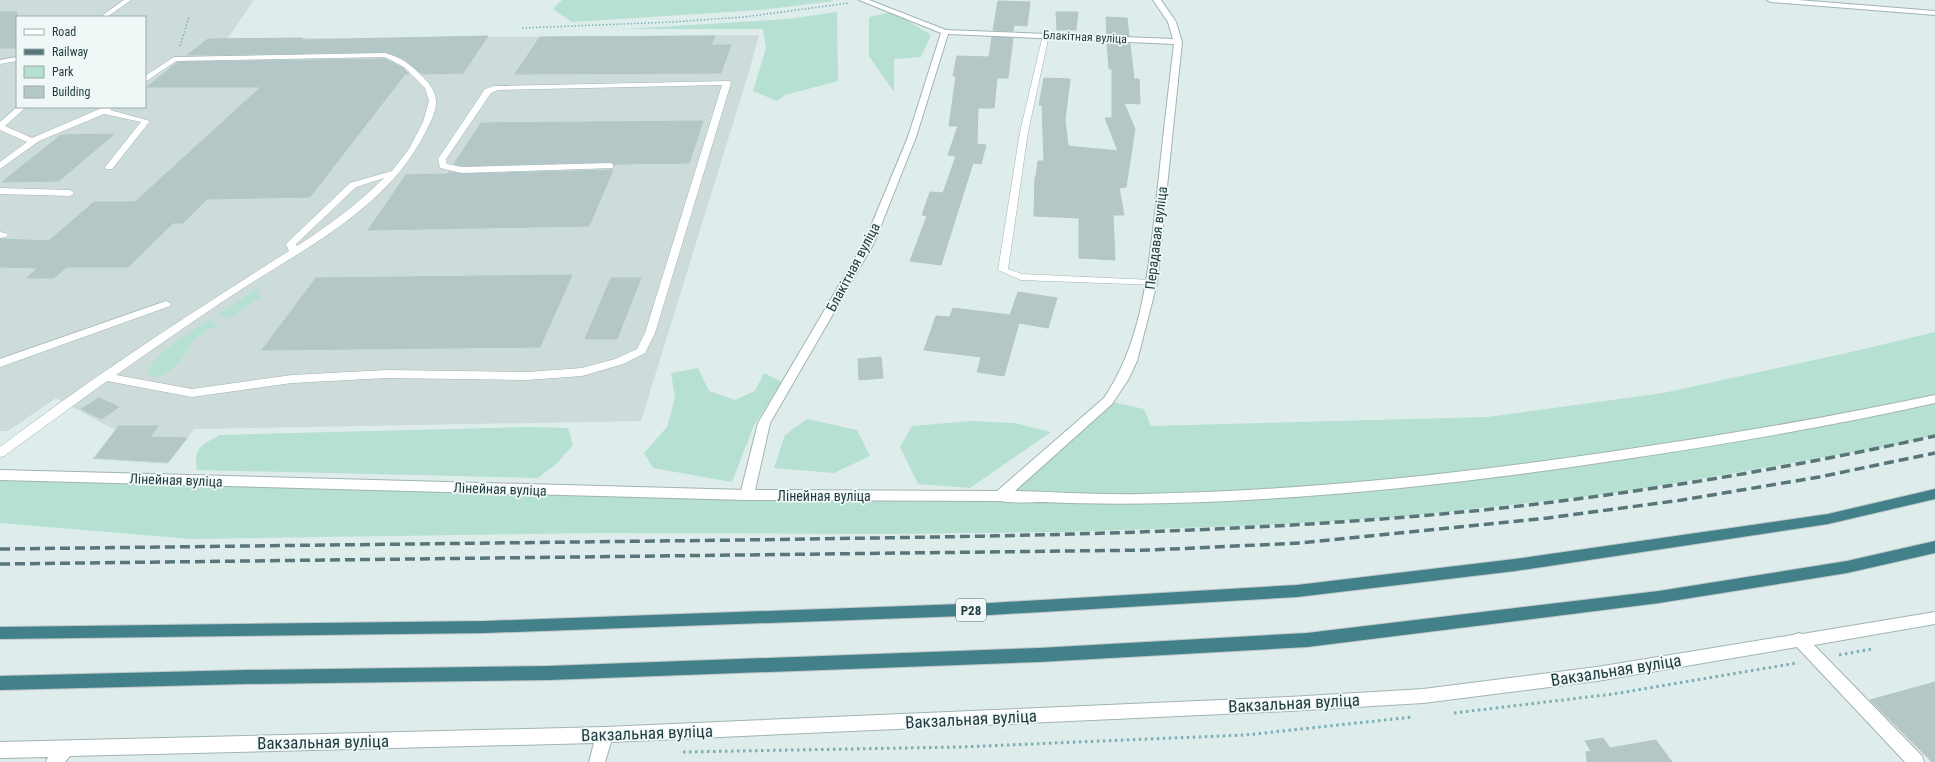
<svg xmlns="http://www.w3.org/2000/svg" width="1935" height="762" font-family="'Roboto Condensed',sans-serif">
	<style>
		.built { fill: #cddcdb; fill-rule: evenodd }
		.green { fill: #b5e0d2 }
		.building { fill: #b4c7c6; stroke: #b1c7c6 }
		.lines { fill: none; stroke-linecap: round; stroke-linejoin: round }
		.service-casing { stroke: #a1b3b4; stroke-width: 1 }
		.minor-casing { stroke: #a1b3b4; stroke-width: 2 }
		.tertiary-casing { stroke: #a1b3b4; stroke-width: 2 }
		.trunk-casing { stroke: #c0c8c9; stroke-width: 2 }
		.path-far1 { stroke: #7bb0b4; stroke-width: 1.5; stroke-dasharray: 1.5 2; stroke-linecap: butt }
		.path { stroke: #7bb0b4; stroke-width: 3; stroke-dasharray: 2.5 3.5; stroke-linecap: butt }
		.service { fill: #fff; fill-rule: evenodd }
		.minor { fill: #fff; fill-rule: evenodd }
		.tertiary { fill: #fff; fill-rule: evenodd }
		.trunk { fill: #42808a; fill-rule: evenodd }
		.rail { stroke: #58767a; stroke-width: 3.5; stroke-dasharray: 10 5; stroke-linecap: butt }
		.labels { text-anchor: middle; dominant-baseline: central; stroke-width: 3.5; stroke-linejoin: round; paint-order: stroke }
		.far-street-label { font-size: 12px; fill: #1e3a3e; stroke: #f0f8f7 }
		.shield { fill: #f0f8f7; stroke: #5d7376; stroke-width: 1 }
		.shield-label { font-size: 13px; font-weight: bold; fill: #1e3a3e }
		.street-label { font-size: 14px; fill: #1e3a3e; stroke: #f0f8f7 }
		.near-street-label { font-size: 17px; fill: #1e3a3e; stroke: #f0f8f7 }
	</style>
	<rect width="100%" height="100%" fill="#dfecec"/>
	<path class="built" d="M0,0H254L227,39L759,35L748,75L641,421L194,429L168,464L92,459L115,430L56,398L8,431H0ZM17,17H145V107H17Z"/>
	<path class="green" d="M562,0H830L834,1L759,10L572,22L553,9Z
		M837,12L838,81L785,95L777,101L753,91L766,48L763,29H625L788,19Z
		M893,12L931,35L921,57L894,59V92L869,56V17Z
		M265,283L257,294L261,297L229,318L219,314Z
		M210,320L218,325C210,330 198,335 192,342C188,347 186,354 182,358C176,366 156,386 147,372C156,352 190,332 210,320Z
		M1935,332V435L1896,445L1617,493L1401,517L1264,525L1064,532L884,534L598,533L192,539L0,523V475L1001,496L1108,401L1144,409L1151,426L1487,417L1663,393L1851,352Z
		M698,368L709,391L735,400L755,391L764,373L782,382L754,425L732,482L653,468L644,453L667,427L675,398L671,373Z
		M807,419L857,430L870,456L834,473L774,468L785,435Z
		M971,421L1014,423L1051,432L970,488L918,484L900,447L912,426Z
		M529,427L568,428L573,445L557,463L538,478L197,470C193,447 202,445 220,435Z"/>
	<path class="building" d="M998,1L1030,2L1027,26L1014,25L1013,31L993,30Z
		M0,12H17V48H0Z
		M1056,12H1078L1076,30H1057Z
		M1106,17L1127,18L1129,36L1107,35Z
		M488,36L463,73L422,74L402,58L385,52L187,55L208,39L303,38L301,40Z
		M715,36L711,45H731L721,73L515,74L540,37Z
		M992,37L1013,38L1008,78H997L994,108H978L977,144L986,145L981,164L973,163L941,265L910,261L927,216L922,215L930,192L943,193L956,156L948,155L958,126H949L956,76H953L957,56L989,57Z
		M1107,43L1130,44L1134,79H1139L1140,104L1124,103L1135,129L1126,187L1119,188L1124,215H1113L1115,260L1079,258V218L1034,216L1035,177H1036L1038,161H1044L1042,105H1039L1044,78L1070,79L1065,120L1068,146L1118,151L1105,118H1112V69H1109Z
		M385,59L403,68L409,74H405L310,197L207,199L183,223H173L128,267H66L54,278H27L38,268L0,267V239L49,241L94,202H135L261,87H147L178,62Z
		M703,121L689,163L616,164L614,166V163L610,162L462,166L454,164L481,123Z
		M114,134L59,181L2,182L61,135Z
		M613,170L589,226L368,230L406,175L447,174L449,172L462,174Z
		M572,275L540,347L262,350L316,278Z
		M611,278H641L617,339H585Z
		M1018,292L1057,298L1048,328L1019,323L1004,376L977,372L981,357L924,350L936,316L950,317L953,308L1010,315Z
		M881,357L883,378L859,380L858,359Z
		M99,398L119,407L101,419L81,409Z
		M119,426H158L150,437L187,438L168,462L95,458Z
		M1935,682V762H1932L1870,700Z
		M1603,738L1610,748L1656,740L1672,762H1587L1586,752L1591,751L1585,741Z"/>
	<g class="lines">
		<g class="service-casing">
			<path id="service" d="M124,0H131L107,17H100Z
				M1046,33L1049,35L1028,132L1008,269L1022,274L1152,280L1155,281L1157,283L1155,285L1021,280L998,270L1020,132L1043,35Z
				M385,53C401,57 411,65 423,77C443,97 437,110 425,133C384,213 298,251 228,298C190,323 153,349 116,375L192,389L292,375L387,370L527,372L582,368L615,359L637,349L645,333L722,85L498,90L491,93L446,159L447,164L462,167L610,163L613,164V168L462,173L440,168L438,159L485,89L494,86L730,81L731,83L655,333L645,353L623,364L582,376L527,380L387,378L292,383L192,397L107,381L4,456L0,457V447C93,376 191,313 289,251L286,244L288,242L350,183L392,171L409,149L423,122L429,101L425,88L404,67L385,57L176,61L145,82V76L174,57ZM384,178C358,204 328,226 297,246L296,244L356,187Z
				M17,57V61L0,64V60Z
				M17,107H26L5,126L32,138L104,107H113L110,110L150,121L112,169H106L105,167L141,122L104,114L39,141L0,169V162L27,142L0,130V122Z
				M0,188L70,190L74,193L70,196L0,194Z
				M0,232L6,233L8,235L6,237L0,238Z
				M166,301L171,304L170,306L0,367V359Z"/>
		</g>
		<g class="minor-casing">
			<path id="minor" d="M859,0H869L946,30L1173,39L1168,22L1153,0H1161L1176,22L1182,42L1157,283L1137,361L1128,380L1112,404L1015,491C1057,492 1099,495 1141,494C1298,491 1454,475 1609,452C1718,436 1827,418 1935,395V403C1828,427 1720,445 1612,461C1466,483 1319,499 1172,503C1129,504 1086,504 1044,502C1029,502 1011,504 996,500L994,496L996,492L1104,398C1144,339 1149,264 1157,195C1162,145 1168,94 1174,44L948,34L916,137L874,243L770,423L754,495L752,499L747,500L742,499L740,495L758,423L864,243L908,137L941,33Z
				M1767,0H1798L1935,11V15L1771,2Z
				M1935,612V624L1814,645L1922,756L1924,762H1905L1797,647L1597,681L1423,703L1289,711L611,742L605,762H589L594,743L70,756L65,762H46L48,757L0,758V742L605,727L1289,697L1423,689L1597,667L1793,635L1799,633L1802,634Z"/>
		</g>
		<g class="tertiary-casing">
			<path id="tertiary" d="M0,470L747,490L1001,491L1006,492L1008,496L1006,500L1001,501L747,500L0,480Z"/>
		</g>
		<g class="trunk-casing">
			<path id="trunk" d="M1935,489V499L1828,524L1515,571L1297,597L990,615L485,633L0,639V627L485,621L990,603L1297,585L1515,559L1828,514Z
				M1935,541V553L1847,573L1659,603L1307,647L1039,662L549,680L246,684L0,690V676L246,670L549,666L1039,648L1307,633L1659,591L1847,561Z"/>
		</g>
		<path class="path-far1" d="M522,28L673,22L744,17L849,3
			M180,46L189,17"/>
		<path class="path" d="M1839,655L1872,649
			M1454,713L1613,694L1797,663
			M683,752L959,747L1245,735L1413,717"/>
		<use href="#service" class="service"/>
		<use href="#minor" class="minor"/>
		<use href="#tertiary" class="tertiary"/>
		<use href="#trunk" class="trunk"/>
		<path class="rail" d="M0,549C247,546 494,543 742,540C989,536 1236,535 1483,510C1635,494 1785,469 1935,436
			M0,564L1151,550L1300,543L1548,518L1682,500L1819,477L1935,453"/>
	</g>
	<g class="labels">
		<g class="far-street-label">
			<text transform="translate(1085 37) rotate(3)">Блакітная вуліца</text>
		</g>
		<rect class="shield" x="956" y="599" width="30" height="22" rx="3"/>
		<g class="shield-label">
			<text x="971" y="610">Р28</text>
		</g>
		<g class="street-label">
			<text transform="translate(1156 238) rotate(-83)">Перадавая вуліца</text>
			<text transform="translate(853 267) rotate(-62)">Блакітная вуліца</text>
			<text transform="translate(176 480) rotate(2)">Лінейная вуліца</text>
			<text transform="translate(500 489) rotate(2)">Лінейная вуліца</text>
			<text x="824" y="496">Лінейная вуліца</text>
		</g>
		<g class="near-street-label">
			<text transform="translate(1616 670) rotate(-9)">Вакзальная вуліца</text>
			<text transform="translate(1294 703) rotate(-3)">Вакзальная вуліца</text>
			<text transform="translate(971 719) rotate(-3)">Вакзальная вуліца</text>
			<text transform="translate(647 733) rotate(-2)">Вакзальная вуліца</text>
			<text transform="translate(323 742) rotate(-1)">Вакзальная вуліца</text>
		</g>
	</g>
	<rect x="16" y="16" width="130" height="92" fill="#f0f8f7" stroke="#9cacad"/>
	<rect x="24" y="29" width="20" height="6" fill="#ffffff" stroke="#9cacad"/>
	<text x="52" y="36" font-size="12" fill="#1e3a3e">Road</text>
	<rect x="24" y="49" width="20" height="6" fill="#58767a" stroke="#9cacad"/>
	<text x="52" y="56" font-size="12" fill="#1e3a3e">Railway</text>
	<rect x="24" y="66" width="20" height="12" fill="#b5e0d2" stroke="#9cacad"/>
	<text x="52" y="76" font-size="12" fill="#1e3a3e">Park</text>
	<rect x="24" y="86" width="20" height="12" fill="#b4c7c6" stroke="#9cacad"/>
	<text x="52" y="96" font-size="12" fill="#1e3a3e">Building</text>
</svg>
